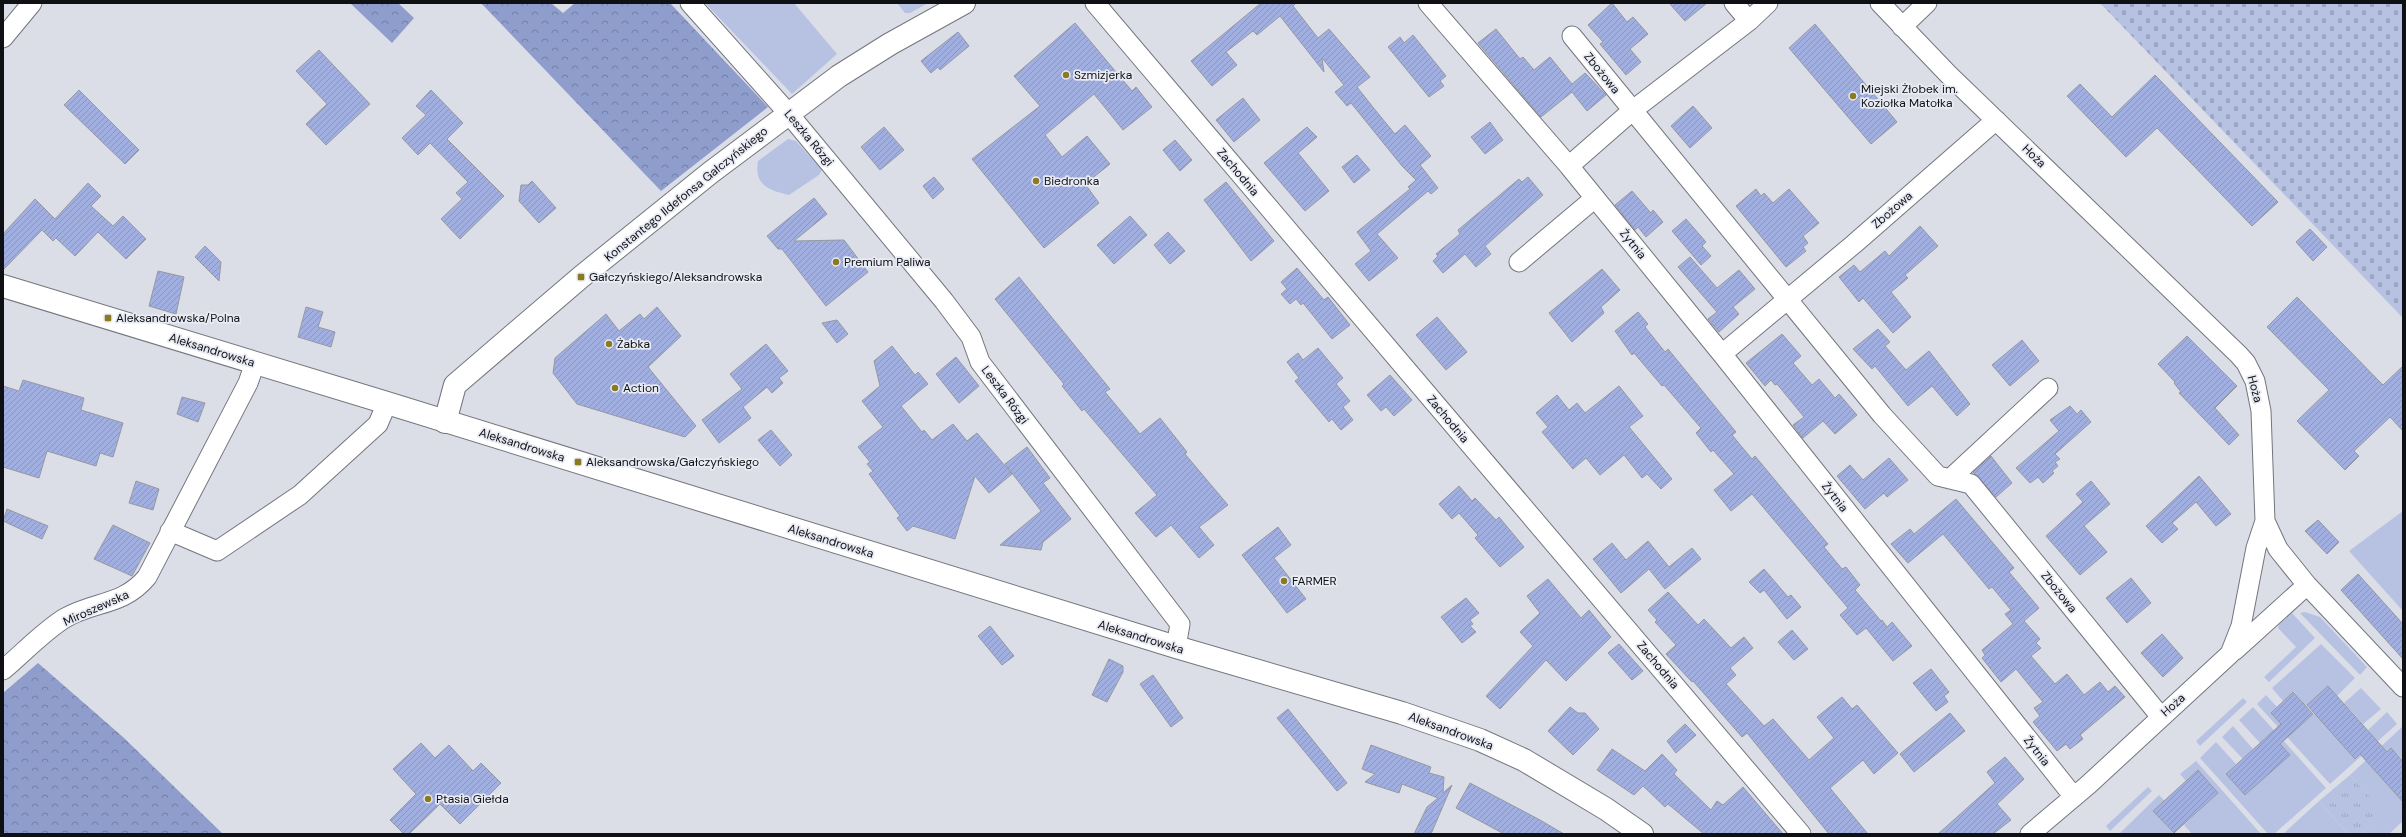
<svg xmlns="http://www.w3.org/2000/svg" width="2406" height="837" font-family="'DM Sans',sans-serif">
	<style>
		.grass { fill: #b7c2e3 }
		.forest { fill: url(#forest-crowns) }
		.cemetery { fill: url(#cemetery-stones) }
		.park { fill: url(#park-tufts) }
		.building { fill: url(#building-hatch); stroke: #9699a1 }
		.lines { fill: none; stroke-linecap: round; stroke-linejoin: round }
		.minor-casing { stroke: #73767e; stroke-width: 21 }
		.tertiary-casing { stroke: #73767e; stroke-width: 24 }
		.secondary-casing { stroke: #73767e; stroke-width: 24 }
		.minor { stroke: #fff; stroke-width: 19 }
		.tertiary { stroke: #fff; stroke-width: 22 }
		.secondary { stroke: #fff; stroke-width: 22 }
		.poi-dot { fill: #8a7b20; stroke: #e8ebf4; stroke-width: 1.5 }
		.labels { text-anchor: middle; dominant-baseline: central; stroke-width: 3.5; stroke-linejoin: round; paint-order: stroke }
		.street-label { font-size: 12px; fill: #0f1013; stroke: #e8ebf4 }
		.poi-label { font-size: 12px; fill: #0f1013; stroke: #e8ebf4; text-anchor: start }
	</style>
	<defs>
		<pattern id="forest-crowns" width="20" height="18" patternUnits="userSpaceOnUse"><rect width="20" height="18" fill="#8f9dcd"/><path d="M2 6a3 3 0 1 1 6 0M12 15a3 3 0 1 1 6 0" fill="none" stroke="#737fa5"/></pattern>
		<pattern id="cemetery-stones" width="16" height="16" patternUnits="userSpaceOnUse"><rect width="16" height="16" fill="#b7c2e3"/><path d="M2 7V4a2 2 0 0 1 4 0v3zM10 15v-3a2 2 0 0 1 4 0v3z" fill="#9ca6c2"/></pattern>
		<pattern id="park-tufts" width="24" height="20" patternUnits="userSpaceOnUse"><rect width="24" height="20" fill="#b7c2e3"/><path d="M3 7l-1-3M5 7V3M7 7l1-3M15 17l-1-3M17 17v-4M19 17l1-3" fill="none" stroke="#9ca6c2"/></pattern>
		<pattern id="building-hatch" width="6" height="6" patternUnits="userSpaceOnUse"><rect width="6" height="6" fill="#a0afe0"/><path d="M-1 1l2-2M0 6l6-6M5 7l2-2" fill="none" stroke="#8996bf"/></pattern>
	</defs>
	<rect width="100%" height="100%" fill="#dbdee7"/>
	<path class="grass" d="M705,3H794L837,54L792,94Z
		M897,3H928L910,13H905Z
		M788,139L796,141L822,170L819,175L789,195C768,190 754,185 758,161Z
		M2403,511V611L2349,551Z
		M2305,612L2320,617L2367,667L2360,675L2300,613Z
		M2292,613L2315,638L2269,682L2264,677L2296,647L2278,628L2279,624Z
		M2321,644L2355,678L2337,696L2328,686L2306,706L2294,692L2283,701L2272,688Z
		M2361,688L2381,709L2363,724L2344,703Z
		M2266,695L2277,707L2271,713L2290,734L2315,713L2355,759L2376,740L2368,730L2387,712L2397,724L2330,784L2257,704Z
		M2243,698L2247,702L2200,746L2196,741Z
		M2253,707L2326,788L2274,834H2268L2200,758L2216,742L2236,764L2226,774L2245,795L2289,755L2270,734L2260,743L2239,720Z
		M2233,726L2253,749L2243,759L2222,737Z
		M2402,727L2403,759L2391,748L2371,766L2403,802V821L2389,834H2360L2383,813L2350,775Z
		M2196,761L2261,834H2192L2184,825L2218,793L2198,770L2186,781L2180,774Z
		M2148,787L2152,791L2110,831L2106,826Z
		M2159,795L2165,801L2153,811L2174,834H2119Z
		M2319,801L2348,834H2283Z"/>
	<path class="forest" d="M350,3H398L414,18L392,43Z
		M481,3H551L563,13L575,3H670L768,107L661,191Z
		M38,663L123,737L223,834H3V693Z"/>
	<path class="cemetery" d="M2100,3H2403V318Z"/>
	<path class="park" d="M2350,775L2384,813L2360,834H2348L2319,801Z"/>
	<path class="building" d="M1261,3H1296L1293,6L1318,38L1329,29L1370,77L1357,87L1376,111L1395,134L1405,125L1431,156L1420,165L1438,188L1431,194L1428,191L1377,234L1398,258L1369,281L1355,264L1371,251L1357,232L1410,189L1408,187L1416,180L1402,166L1351,103L1347,106L1335,92L1344,85L1322,58L1324,72L1280,16L1257,35L1253,31L1226,52L1237,65L1212,86L1191,61Z
		M1612,3L1627,22L1633,17L1648,34L1630,49L1641,62L1626,75L1600,44L1603,42L1588,25Z
		M1669,3H1707L1685,21Z
		M1075,23L1132,91L1136,87L1152,107L1123,130L1094,94L1045,135L1062,157L1087,136L1110,164L1085,184L1099,203L1044,248L972,159L1040,106L1014,76Z
		M1815,24L1897,122L1871,144L1789,48Z
		M1496,29L1520,59L1523,57L1534,70L1550,57L1572,84L1585,73L1606,95L1587,111L1572,92L1541,117L1478,43Z
		M958,32L969,46L940,70L938,67L931,73L921,61Z
		M1413,35L1446,76L1440,81L1444,86L1429,97L1388,47L1400,37L1404,43Z
		M319,50L370,104L326,145L306,124L327,104L296,71Z
		M2155,75L2278,202L2252,226L2157,128L2126,157L2067,96L2080,84L2112,117Z
		M79,90L139,150L125,164L64,105Z
		M431,90L463,123L447,139L504,196L460,239L441,219L462,199L456,193L468,182L430,143L418,155L402,138L426,115L416,106Z
		M1243,98L1260,120L1234,142L1216,120Z
		M1693,106L1712,128L1690,148L1671,126Z
		M1490,122L1503,140L1485,154L1471,137Z
		M884,127L904,150L880,170L861,147Z
		M1307,127L1317,137L1298,153L1329,191L1305,211L1264,163Z
		M1175,140L1192,160L1180,171L1163,150Z
		M1357,155L1370,170L1354,183L1342,167Z
		M934,177L944,189L933,199L923,186Z
		M1528,177L1543,195L1485,246L1491,254L1476,267L1465,254L1443,273L1433,261L1438,256L1436,254L1460,234L1458,230L1519,179L1522,182Z
		M532,181L556,208L539,223L519,201L521,185H528Z
		M1226,182L1274,241L1251,261L1204,200Z
		M88,183L101,196L91,206L113,226L123,216L146,239L126,259L98,232L75,256L56,238L53,241L42,230L3,270V234L35,199L55,219Z
		M1756,189L1761,196L1764,193L1773,203L1789,189L1819,223L1803,236L1808,243L1803,247L1806,251L1786,267L1736,206Z
		M1632,191L1651,213L1653,210L1663,222L1646,237L1638,227L1635,230L1615,205Z
		M814,198L827,214L794,241L844,240L868,272L826,306L782,249H778L767,236Z
		M1130,216L1147,235L1114,264L1097,245Z
		M1686,219L1706,242L1702,246L1711,256L1701,265L1672,231Z
		M1920,226L1938,246L1905,275L1908,278L1891,292L1911,317L1893,333L1863,298L1859,302L1839,277L1854,265L1860,272L1885,251L1889,256Z
		M2310,229L2327,247L2313,261L2296,242Z
		M1168,232L1185,251L1170,264L1154,245Z
		M205,246L221,262L219,281L195,257Z
		M1690,257L1717,288L1739,270L1755,289L1733,307L1739,314L1719,332L1708,319L1717,312L1678,267Z
		M1297,268L1324,300L1328,297L1350,325L1332,339L1303,303L1301,305L1296,299L1290,304L1281,294L1287,289L1281,282Z
		M1602,269L1620,290L1601,307L1604,313L1572,342L1549,313Z
		M158,271L184,277L176,314L149,306Z
		M1019,277L1110,389L1105,392L1140,434L1160,418L1187,452L1185,454L1228,505L1199,527L1214,545L1199,558L1171,525L1156,537L1135,513L1157,495L1084,409L1082,411L1062,386L1064,384L995,299Z
		M2297,297L2383,385L2403,366V431L2390,417L2354,451L2359,456L2345,470L2297,421L2329,390L2267,327Z
		M306,307L323,312L318,327L335,332L331,347L298,337Z
		M657,307L681,336L648,367L696,426L685,437L577,404L553,373L555,358L606,314L619,331L640,314L644,319Z
		M1638,312L1648,324L1645,327L1665,352L1668,349L1736,432L1732,435L1752,459L1755,456L1828,544L1824,547L1842,569L1846,567L1860,585L1855,590L1881,621L1882,620L1887,627L1892,622L1912,646L1893,661L1866,628L1857,635L1840,615L1848,608L1752,494L1731,511L1714,490L1734,474L1713,450L1711,452L1696,433L1701,428L1664,385L1662,386L1634,353L1632,355L1615,331Z
		M1437,317L1467,352L1446,370L1416,335Z
		M837,320L848,334L837,343L822,323Z
		M1878,329L1890,342L1885,346L1906,370L1929,351L1970,404L1957,416L1932,386L1908,406L1875,366L1872,369L1853,349Z
		M1782,334L1801,356L1793,363L1812,385L1819,379L1835,398L1839,394L1857,415L1835,434L1823,421L1803,438L1793,425L1804,417L1777,384L1775,385L1771,380L1765,386L1746,363Z
		M2187,336L2237,386L2215,408L2239,435L2229,445L2179,393L2181,392L2174,383L2175,382L2158,364Z
		M2022,340L2039,361L2010,386L1992,365Z
		M766,344L788,371L779,378L783,383L772,393L767,387L743,407L751,418L719,443L702,420L742,389L730,374Z
		M892,346L915,375L918,372L928,384L901,406L922,432L924,430L932,440L953,424L967,441L977,433L1012,474L989,493L975,476L955,539L913,526L907,531L897,518L900,516L869,474L873,471L867,464L870,462L858,447L883,427L862,401L880,386L874,361Z
		M1318,348L1343,378L1336,384L1350,401L1343,407L1353,420L1341,430L1332,419L1329,422L1295,381L1299,378L1287,362L1298,353L1303,360Z
		M956,357L979,386L959,403L936,374Z
		M1390,375L1412,400L1394,416L1386,407L1381,411L1367,395Z
		M23,380L84,398L81,410L123,423L113,457L100,453L96,466L47,451L39,478L3,467V386L19,391Z
		M1619,386L1643,416L1629,427L1672,479L1661,489L1647,474L1642,478L1624,455L1600,475L1586,458L1573,469L1542,432L1548,427L1536,413L1557,395L1569,410L1577,403L1585,413Z
		M182,397L205,403L198,422L177,414Z
		M2070,406L2077,414L2081,410L2091,422L2055,454L2060,459L2055,462L2058,466L2052,471L2054,473L2043,483L2038,477L2030,483L2016,468L2059,431L2050,420Z
		M771,430L792,455L780,466L758,440Z
		M1027,447L1050,478L1043,483L1071,519L1043,542L1041,550L1000,545L1041,511L1005,464Z
		M1991,456L2012,483L1996,497L1973,472Z
		M1889,458L1908,480L1887,497L1884,493L1865,509L1837,476L1850,465L1863,480Z
		M2199,476L2231,514L2216,526L2196,502L2172,523L2178,529L2162,543L2146,526Z
		M136,481L159,489L153,510L129,503Z
		M2091,481L2110,504L2084,526L2107,552L2080,575L2046,536L2083,502L2076,494Z
		M1459,486L1472,501L1475,498L1496,520L1499,517L1524,547L1500,567L1475,538L1478,535L1459,513L1452,519L1439,504Z
		M1956,499L2014,568L2009,572L2039,608L2024,621L2040,639L2036,643L2041,648L2031,656L2055,684L2067,674L2084,695L2100,682L2108,692L2115,686L2125,697L2080,735L2083,739L2070,749L2066,744L2057,751L2033,722L2040,716L2034,708L2043,702L2016,669L2001,682L1982,658L1985,655L1982,650L2013,624L2005,614L2011,610L1992,587L1989,589L1943,534L1908,563L1891,544L1910,529L1914,534Z
		M7,509L48,526L42,539L3,521Z
		M2318,520L2339,542L2327,554L2305,531Z
		M113,525L150,543L132,576L94,559Z
		M1278,527L1291,545L1274,558L1306,599L1287,613L1242,555Z
		M1648,541L1669,567L1692,548L1701,559L1665,589L1649,569L1621,593L1593,559L1612,543L1626,560Z
		M1764,569L1788,597L1791,595L1801,607L1787,619L1764,590L1760,593L1749,582Z
		M2358,574L2403,624V659L2341,590Z
		M2131,578L2151,603L2127,623L2106,598Z
		M1548,579L1581,618L1589,610L1611,637L1566,681L1546,660L1500,709L1486,696L1533,646L1520,632L1540,613L1527,596Z
		M1668,592L1698,625L1704,619L1731,648L1744,637L1753,648L1730,668L1736,675L1726,684L1764,726L1773,719L1809,760L1834,738L1817,717L1842,697L1852,709L1857,705L1898,753L1874,774L1863,760L1830,788L1868,834H1829L1747,733L1742,737L1693,681L1692,682L1666,654L1676,645L1655,622L1657,620L1648,610Z
		M1466,598L1479,613L1470,620L1473,624L1470,626L1476,632L1462,643L1441,617Z
		M990,626L1014,656L1002,665L978,636Z
		M1792,630L1808,649L1794,660L1778,642Z
		M2162,634L2183,658L2163,677L2141,653Z
		M1619,644L1643,671L1632,680L1608,653Z
		M1109,659L1123,666V672L1107,702L1092,695Z
		M1931,669L1949,692L1944,696L1948,702L1936,711L1913,683Z
		M1153,675L1183,718L1171,727L1140,684Z
		M2328,686L2387,752L2391,748L2403,761V802L2360,754L2355,759L2307,705Z
		M2293,692L2313,714L2280,744L2290,755L2245,795L2226,774L2281,724L2271,713Z
		M1570,707L1578,713H1585L1599,729L1573,755L1548,731Z
		M1288,709L1347,783L1337,791L1277,718Z
		M1950,713L1965,731L1914,772L1900,754Z
		M1685,724L1696,735L1676,753L1667,741Z
		M421,743L435,758L449,745L473,771L481,763L501,783L460,824L440,804L409,834H404L390,820L416,794L393,769Z
		M1371,745L1431,767L1429,773L1444,777L1443,793L1452,785L1431,834H1414L1427,807L1438,798L1402,784L1399,793L1365,782L1375,774L1362,769Z
		M1612,749L1645,771L1662,754L1677,770L1674,774L1711,810L1717,801L1723,805L1743,787L1783,834H1704L1668,804L1665,807L1643,786L1634,795L1597,770Z
		M2005,757L2024,779L1997,804L2011,820L1993,834H1938L1995,783L1987,772Z
		M2198,770L2218,793L2174,833L2153,811Z
		M1470,783L1540,820L1564,834H1504L1456,808Z"/>
	<g class="lines">
		<g class="minor-casing">
			<path id="minor" d="M690,3L788,113L944,301L971,337L980,362L1180,624L1176,647
				M1095,3L1801,834
				M1428,3L1569,166L1722,354L2074,797
				M1734,3L1749,21
				M1880,3L1948,74L2239,355L2246,363L2255,381L2261,411L2265,521L2256,548L2241,626L2230,654L2088,785L2030,834
				M1902,27L1927,3
				M1572,36L1882,415L1938,476L1971,484L2161,717
				M3,38L32,3
				M1569,166L1633,110L1749,21L1768,3
				M1519,262L1595,198
				M1722,354L1854,244L1996,120
				M1950,479L2048,388
				M2265,521L2278,549L2307,585L2403,687
				M170,531L217,551L300,495L378,424L387,403
				M2234,651L2307,585
				M3,670C22,654 45,630 65,618C94,601 123,606 147,577L248,383L255,363"/>
		</g>
		<g class="tertiary-casing">
			<path id="tertiary" d="M445,422L455,385L581,277L710,173L839,76L890,44L964,3"/>
		</g>
		<g class="secondary-casing">
			<path id="secondary" d="M3,286L387,403L1176,647L1402,713L1480,740L1524,760L1606,809L1642,834"/>
		</g>
		<use href="#minor" class="minor"/>
		<use href="#tertiary" class="tertiary"/>
		<use href="#secondary" class="secondary"/>
	</g>
	<g class="poi-dot">
		<circle cx="1066" cy="75" r="4"/>
		<circle cx="1853" cy="96" r="4"/>
		<circle cx="1036" cy="181" r="4"/>
		<circle cx="836" cy="262" r="4"/>
		<rect x="577" y="273" width="8" height="8" rx="2"/>
		<rect x="104" y="314" width="8" height="8" rx="2"/>
		<circle cx="609" cy="344" r="4"/>
		<circle cx="615" cy="388" r="4"/>
		<rect x="574" y="458" width="8" height="8" rx="2"/>
		<circle cx="1284" cy="581" r="4"/>
		<circle cx="428" cy="799" r="4"/>
	</g>
	<g class="labels">
		<g class="street-label">
			<text transform="translate(1602 73) rotate(51)">Zbożowa</text>
			<text transform="translate(809 138) rotate(50)">Leszka Rózgi</text>
			<text transform="translate(2034 156) rotate(44)">Hoża</text>
			<text transform="translate(1238 172) rotate(50)">Zachodnia</text>
			<text transform="translate(686 194) rotate(-39)">Konstantego Ildefonsa Gałczyńskiego</text>
			<text transform="translate(1892 210) rotate(-41)">Zbożowa</text>
			<text transform="translate(1633 244) rotate(51)">Żytnia</text>
			<text transform="translate(212 350) rotate(17)">Aleksandrowska</text>
			<text transform="translate(2255 389) rotate(75)">Hoża</text>
			<text transform="translate(1005 395) rotate(53)">Leszka Rózgi</text>
			<text transform="translate(1448 419) rotate(50)">Zachodnia</text>
			<text transform="translate(522 445) rotate(17)">Aleksandrowska</text>
			<text transform="translate(1835 497) rotate(52)">Żytnia</text>
			<text transform="translate(831 541) rotate(17)">Aleksandrowska</text>
			<text transform="translate(2059 592) rotate(51)">Zbożowa</text>
			<text transform="translate(96 608) rotate(-24)">Miroszewska</text>
			<text transform="translate(1141 637) rotate(17)">Aleksandrowska</text>
			<text transform="translate(1658 665) rotate(50)">Zachodnia</text>
			<text transform="translate(2173 705) rotate(-42)">Hoża</text>
			<text transform="translate(1451 731) rotate(20)">Aleksandrowska</text>
			<text transform="translate(2037 751) rotate(52)">Żytnia</text>
		</g>
		<g class="poi-label">
			<text x="1074" y="75">Szmizjerka</text>
			<text x="1861" y="89">Miejski Żłobek im.<tspan x="1861" dy="14">Koziołka Matołka</tspan></text>
			<text x="1044" y="181">Biedronka</text>
			<text x="844" y="262">Premium Paliwa</text>
			<text x="589" y="277">Gałczyńskiego/Aleksandrowska</text>
			<text x="116" y="318">Aleksandrowska/Polna</text>
			<text x="617" y="344">Żabka</text>
			<text x="623" y="388">Action</text>
			<text x="586" y="462">Aleksandrowska/Gałczyńskiego</text>
			<text x="1292" y="581">FARMER</text>
			<text x="436" y="799">Ptasia Giełda</text>
		</g>
	</g>
	<rect width="2406" height="837" fill="none" stroke="#0f1013" stroke-width="8"/>
</svg>
